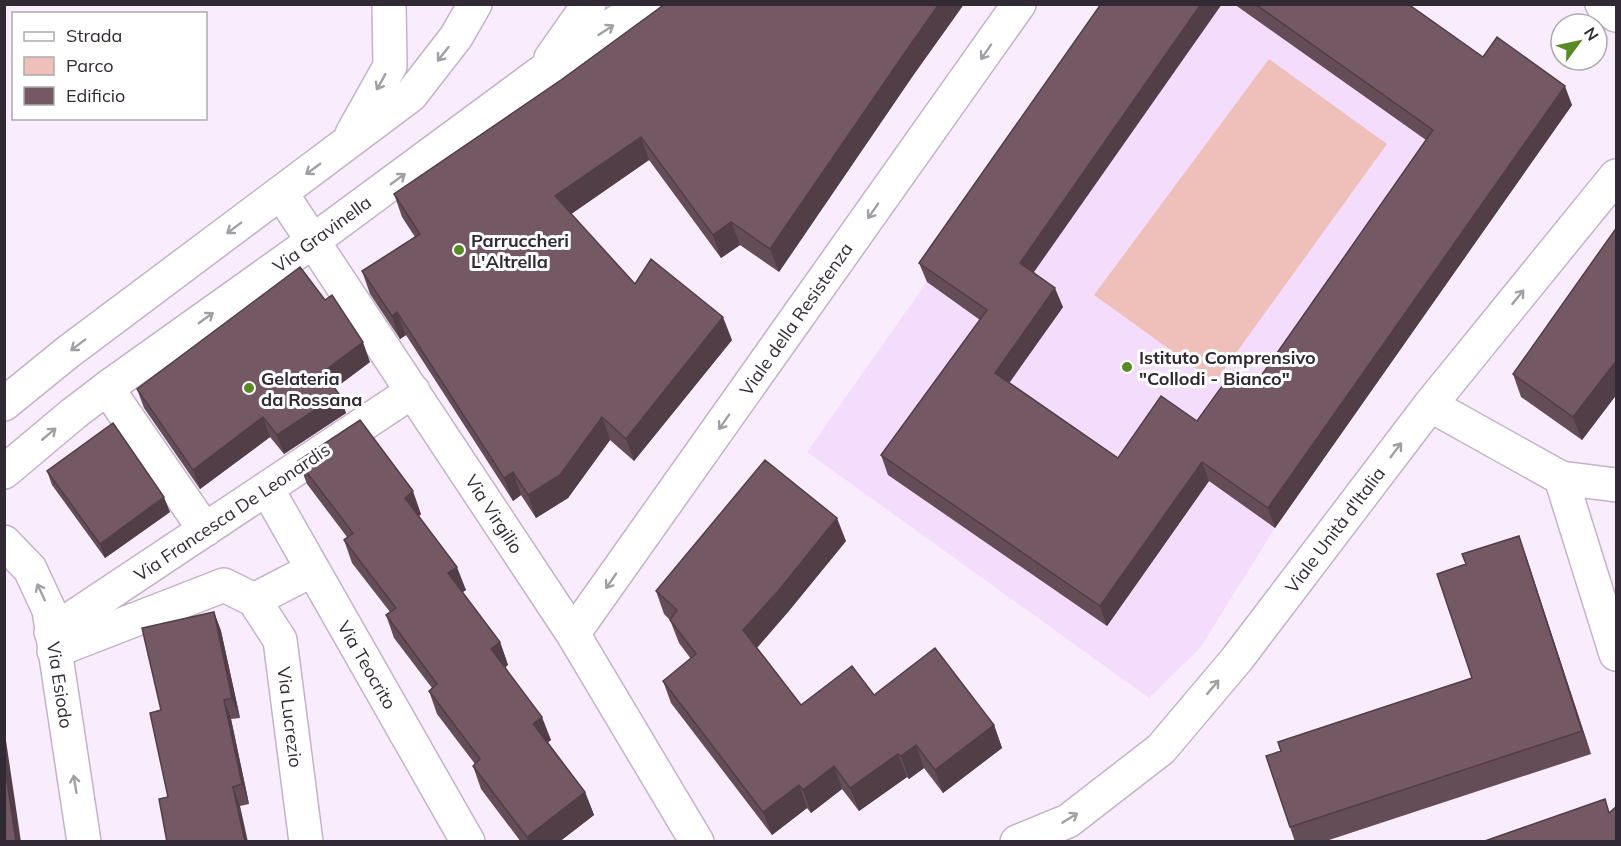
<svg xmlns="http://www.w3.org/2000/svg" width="1621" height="846" font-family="Mulish,sans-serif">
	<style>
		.built { fill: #f4dcfc }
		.green { fill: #eec0b9 }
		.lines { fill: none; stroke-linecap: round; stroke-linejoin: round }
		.pedestrian-casing { stroke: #c4b2ca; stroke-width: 36 }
		.minor-casing { stroke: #c4b2ca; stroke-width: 36 }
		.pedestrian { stroke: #fff; stroke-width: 33 }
		.minor { stroke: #fff; stroke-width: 33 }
		.wall { fill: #644d56 }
		.shaded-wall { fill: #513e46 }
		.building { fill: #745964; stroke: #513e46; stroke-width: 1.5 }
		.oneway { stroke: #a29fa4 }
		.poi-dot { fill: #578b23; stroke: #fff; stroke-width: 2 }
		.labels { text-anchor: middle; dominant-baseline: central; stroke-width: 6; stroke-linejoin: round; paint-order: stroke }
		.street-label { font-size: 18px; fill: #312a34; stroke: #fff }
		.poi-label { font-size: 18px; font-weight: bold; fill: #312a34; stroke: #fff; text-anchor: start }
	</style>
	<rect width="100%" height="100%" fill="#f9edfd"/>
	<path class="built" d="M1122,5H1393L1487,80L1275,528L1200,648L1149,698L807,452Z"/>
	<path class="green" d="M1269,59L1387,144L1215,382L1094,295Z"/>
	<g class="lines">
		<g class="pedestrian-casing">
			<path id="pedestrian" d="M1602,4L1616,15"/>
		</g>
		<g class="minor-casing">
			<path id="minor" d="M551,58L589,4
				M352,134L390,66L389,4
				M281,193L573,634L697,842
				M107,388L205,530
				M4,404L68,352L411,95L456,37L475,4
				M1430,405L1561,478L1616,485
				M4,472L73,414L107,388L313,241L539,74L644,4
				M1561,478L1616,654
				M267,489L468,842
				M4,542L30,569L49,610L84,842
				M254,600L280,640L306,842
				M254,600L312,570
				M51,632L413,391
				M573,634L1019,4
				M54,651L224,585L254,600
				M1017,842L1068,821L1161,749L1237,659L1430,405L1616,176"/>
		</g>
		<use href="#pedestrian" class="pedestrian"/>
		<use href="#minor" class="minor"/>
	</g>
	<path class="wall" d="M665,4H964L912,77L779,272L740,245L721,258L649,160L571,214L635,284L732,340L634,461L610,440L568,498L536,518L521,495L513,501L406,335L400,339L370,294L362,271L415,237L402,217L394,194L561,80Z
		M1234,4H1408L1483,57L1572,105L1275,528L1209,481L1107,626L888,475L881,455L980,320L927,282L919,263L1034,272L1063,307L1009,382L1118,458L1197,421L1254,386L1426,140Z
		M1617,227V394L1582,440L1521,397L1513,374Z
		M370,362L335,388L339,394L346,413L284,454L270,437L200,489L144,408L137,389Z
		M298,461L421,514L419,516L466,590L462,592L500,642L508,665L505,667L551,740L548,742L585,792L594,815L559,842H521L481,789L473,766L475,764L437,714L429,691L432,688L394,638L386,615L390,612L352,563L344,540L347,537L307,484Z
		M47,471L170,512L105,558L52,485Z
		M1519,536L1591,754L1323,842H1295L1290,827L1281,751L1472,678L1466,564Z
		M846,541L788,612L757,648L801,705L874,695L994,725L1002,748L943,793L924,768L909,779L907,777L859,811L842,789L811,813L807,808L772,835L671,703L663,681L691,659L679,643L670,620L664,614L656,591Z
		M214,612L221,631L240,718L231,719L249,804L240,806L168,797Z"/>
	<path class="shaded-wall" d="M939,4H964L912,77L779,272L770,249L904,54Z
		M1201,4H1222L1027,282L1020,263Z
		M1565,86L1572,105L1275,528L1268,508Z
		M641,137L649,160L564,219L555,196Z
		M731,222L740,245L721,258L713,235Z
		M1055,288L1063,307L1003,392L995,373Z
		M397,312L406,335L400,339L392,316Z
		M723,317L732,340L634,461L626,439Z
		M363,342L370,362L330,392L323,372Z
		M1617,360V394L1582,440L1573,417Z
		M339,394L346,413L284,454L277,435Z
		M263,417L270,437L200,489L193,470Z
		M602,417L610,440L568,498L536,518L528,495Z
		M1202,462L1209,481L1107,626L1100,606Z
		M513,472L521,495L513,501L504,478Z
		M413,491L421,514L414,521L405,498Z
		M164,497L170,512L105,558L100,544Z
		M837,518L846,541L788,612L752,653L743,630Z
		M1519,536L1527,559L1591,754L1582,731Z
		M457,567L466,590L457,596L448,573Z
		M214,612L221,631L240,718L232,698Z
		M500,642L508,665L500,672L491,649Z
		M224,700L231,719L249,804L242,784Z
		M542,717L551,740L542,747L533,724Z
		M994,725L1002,748L943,793L935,770Z
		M4,727L21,842H16L4,761Z
		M916,745L924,768L909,779L901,756Z
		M898,754L907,777L859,811L850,788Z
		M834,766L842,789L811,813L803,790Z
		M799,785L807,808L772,835L763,812Z
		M233,787L240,806L248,842H245Z
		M585,792L594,815L559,842H529L527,837Z"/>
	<path class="building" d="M665,4H939L904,54L770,249L731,222L713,235L641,137L555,196L635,284L651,259L723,317L626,439L602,417L560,475L528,495L513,472L504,478L397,312L392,316L362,271L420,234L394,194L561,80Z
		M1101,4H1201L1020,263L1055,288L995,373L1118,458L1161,396L1197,421L1233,371L1254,386L1433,130L1255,4H1408L1483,57L1497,37L1565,86L1268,508L1202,462L1100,606L881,455L987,310L919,263Z
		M1617,227V360L1573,417L1513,374Z
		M300,267L325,300L332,295L363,342L323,372L339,394L277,435L263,417L193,470L137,389Z
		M360,420L413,491L405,498L457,567L448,573L500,642L491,649L542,717L533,724L585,792L527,837L473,766L480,759L429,691L437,684L386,615L396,608L344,540L353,533L298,461Z
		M113,423L164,497L100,544L47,471Z
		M765,460L837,518L779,590L743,630L801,705L852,666L874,695L935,648L994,725L935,770L916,745L901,756L898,754L850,788L834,766L803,790L799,785L763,812L663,681L696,654L670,620L677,610L656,591Z
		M1519,536L1582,731L1290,827L1266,756L1281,751L1278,742L1472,678L1437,574L1466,564L1462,554Z
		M214,612L232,698L224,700L242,784L233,787L245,842H167L159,799L168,797L150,713L161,710L142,628Z
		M4,761L16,842H4Z
		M1605,799L1609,813L1617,806V842H1482Z"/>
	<defs><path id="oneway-shaft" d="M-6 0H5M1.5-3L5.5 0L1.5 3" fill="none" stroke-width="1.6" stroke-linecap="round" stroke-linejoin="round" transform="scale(1.5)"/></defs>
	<g class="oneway">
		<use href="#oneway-shaft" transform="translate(606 30) rotate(-33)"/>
		<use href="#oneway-shaft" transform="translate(986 52) rotate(125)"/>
		<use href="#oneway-shaft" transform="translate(443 54) rotate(128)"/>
		<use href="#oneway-shaft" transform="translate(381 82) rotate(119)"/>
		<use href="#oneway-shaft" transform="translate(313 169) rotate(144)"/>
		<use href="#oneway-shaft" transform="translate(398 179) rotate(-36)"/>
		<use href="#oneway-shaft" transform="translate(873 211) rotate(125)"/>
		<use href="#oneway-shaft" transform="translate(234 228) rotate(143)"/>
		<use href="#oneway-shaft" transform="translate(1518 297) rotate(-51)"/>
		<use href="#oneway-shaft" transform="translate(206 318) rotate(-36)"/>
		<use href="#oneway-shaft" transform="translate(78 345) rotate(143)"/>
		<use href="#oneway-shaft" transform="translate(724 422) rotate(125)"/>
		<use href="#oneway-shaft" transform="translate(49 434) rotate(-40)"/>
		<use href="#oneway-shaft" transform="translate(1396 450) rotate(-53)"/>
		<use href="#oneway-shaft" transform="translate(611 581) rotate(125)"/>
		<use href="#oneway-shaft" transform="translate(41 592) rotate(-115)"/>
		<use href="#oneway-shaft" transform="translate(1213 687) rotate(-50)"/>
		<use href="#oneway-shaft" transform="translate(75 784) rotate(-99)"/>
		<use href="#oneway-shaft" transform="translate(1070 818) rotate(-32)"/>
	</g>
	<g class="poi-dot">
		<circle cx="459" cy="250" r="6"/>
		<circle cx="1127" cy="367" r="6"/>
		<circle cx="249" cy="388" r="6"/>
	</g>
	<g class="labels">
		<g class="street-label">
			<text transform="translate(322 234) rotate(-36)">Via Gravinella</text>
			<text transform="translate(796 319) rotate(-55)">Viale della Resistenza</text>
			<text transform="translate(232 512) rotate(-34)">Via Francesca De Leonardis</text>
			<text transform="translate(494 514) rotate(57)">Via Virgilio</text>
			<text transform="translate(1335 530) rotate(-53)">Viale Unità d'Italia</text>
			<text transform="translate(367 665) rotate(60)">Via Teocrito</text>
			<text transform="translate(60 685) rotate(81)">Via Esiodo</text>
			<text transform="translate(290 717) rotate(83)">Via Lucrezio</text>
		</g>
		<g class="poi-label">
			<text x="471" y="240">Parruccheri<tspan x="471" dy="21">L'Altrella</tspan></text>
			<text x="1139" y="357">Istituto Comprensivo<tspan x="1139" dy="21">"Collodi - Bianco"</tspan></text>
			<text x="261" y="378">Gelateria<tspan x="261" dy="21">da Rossana</tspan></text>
		</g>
	</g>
	<rect width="1621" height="846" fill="none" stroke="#312a34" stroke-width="12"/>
	<rect x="12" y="12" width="195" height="108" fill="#ffffff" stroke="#adaaae" stroke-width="1.5"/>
	<rect x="24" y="32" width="30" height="9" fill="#ffffff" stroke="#adaaae" stroke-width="1.5"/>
	<text x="66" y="42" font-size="18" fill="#312a34">Strada</text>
	<rect x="24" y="57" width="30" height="18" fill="#eec0b9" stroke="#adaaae" stroke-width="1.5"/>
	<text x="66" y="72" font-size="18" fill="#312a34">Parco</text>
	<rect x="24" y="87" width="30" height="18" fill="#745964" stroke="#adaaae" stroke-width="1.5"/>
	<text x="66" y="102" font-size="18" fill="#312a34">Edificio</text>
	<g transform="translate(1579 42) rotate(57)"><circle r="28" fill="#ffffff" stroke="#adaaae" stroke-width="1.5"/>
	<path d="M0-4.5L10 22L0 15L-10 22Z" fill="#578b23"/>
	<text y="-9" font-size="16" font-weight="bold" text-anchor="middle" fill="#312a34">N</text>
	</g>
</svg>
